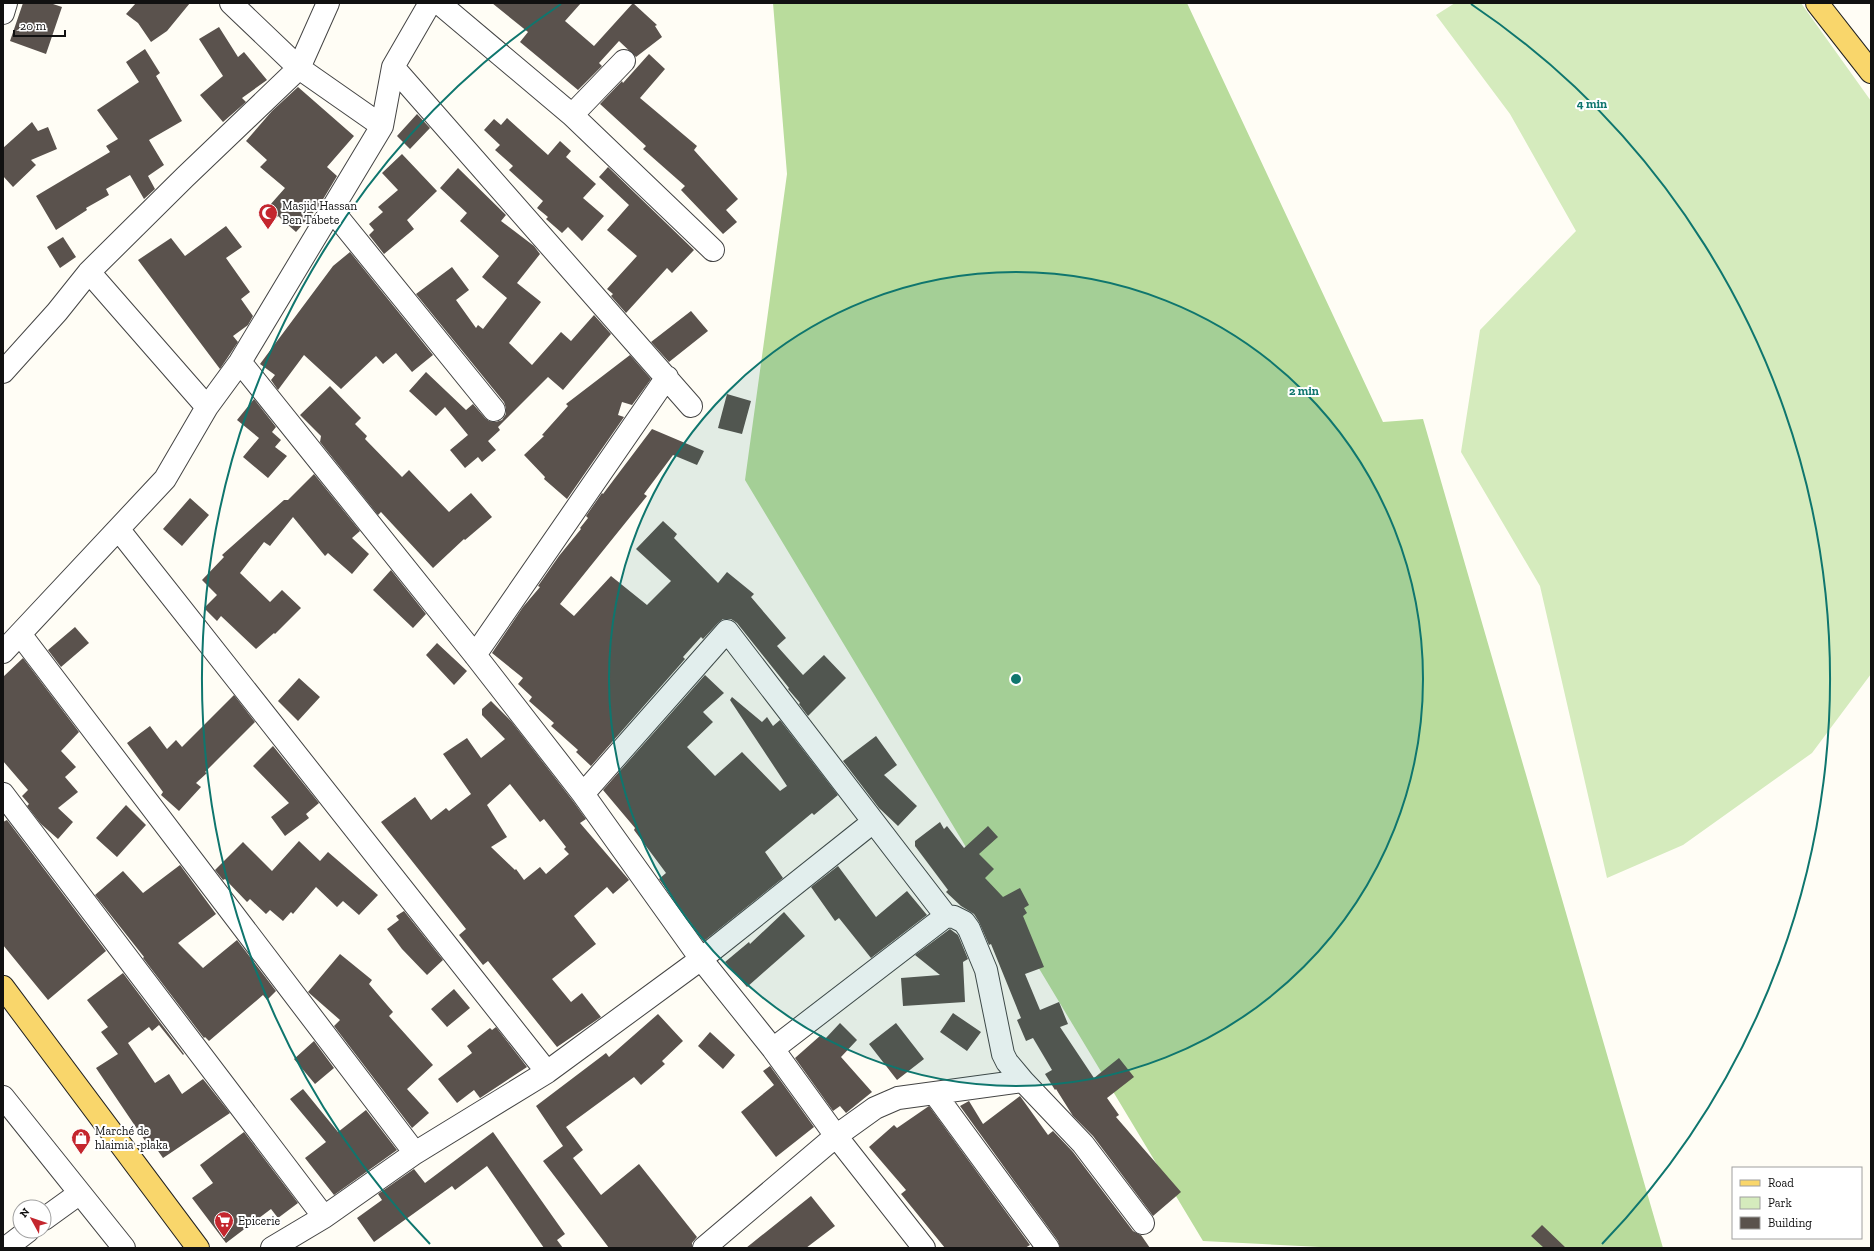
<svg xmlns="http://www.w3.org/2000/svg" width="1874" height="1251" font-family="'Zilla Slab',serif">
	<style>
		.green { fill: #d5ebbd }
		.forest { fill: #b9dc9c }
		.building { fill: #5a524d; fill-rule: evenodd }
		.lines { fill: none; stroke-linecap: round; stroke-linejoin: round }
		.minor-casing { stroke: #444; stroke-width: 24 }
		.major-casing { stroke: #222; stroke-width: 24 }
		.minor { stroke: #fff; stroke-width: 22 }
		.major { stroke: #f9d66b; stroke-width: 22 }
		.ring { fill: none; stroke: #0f766e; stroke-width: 2 }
		.labels { text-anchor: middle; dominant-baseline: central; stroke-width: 4; stroke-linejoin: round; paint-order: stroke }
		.poi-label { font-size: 12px; fill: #111; stroke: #fff; text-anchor: start }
		.centre { fill: #0f766e; stroke: #fff; stroke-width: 2 }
		.ring-label { font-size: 12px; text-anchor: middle; font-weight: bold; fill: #0f766e; stroke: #fff; stroke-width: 4; stroke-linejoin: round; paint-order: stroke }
	</style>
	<rect width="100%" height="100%" fill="#fffdf5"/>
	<path class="green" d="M1455,3H1801L1871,101V674L1812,753L1683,845L1607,878L1540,586L1461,452L1480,330L1576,231L1510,114L1436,15Z"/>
	<path class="forest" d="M773,3H1187L1383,422L1423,419L1663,1248H1341L1203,1241L745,480L787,174Z"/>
	<path class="building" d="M23,3H50L62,7L46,54L10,41Z
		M136,3H190L167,31L151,42L138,23L126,14Z
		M492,3H581L565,21L594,46L633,3L657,25L655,26L662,37L636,57L619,41L599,63L602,66L578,90L520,42L528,32Z
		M219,27L238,57L244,52L267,80L242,98L246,102L223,122L200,95L223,76L199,39Z
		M145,49L160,73L156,76L182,121L149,140L164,165L148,176L155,189L144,199L130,175L106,189L109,195L86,208L87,210L56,230L36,196L110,152L106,146L118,139L97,110L139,82L126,62Z
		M649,54L665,69L640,98L697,146L694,150L738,199L726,210L737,222L723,234L681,190L685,186L643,149L646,146L600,104L622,81L623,83Z
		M298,87L354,136L327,167L337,176L319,206L296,232L278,216L272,223L262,214L285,188L260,167L267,160L246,141L272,111Z
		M417,114L430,128L410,149L397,136Z
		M507,118L548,155L560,141L571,151L566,157L596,184L583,198L604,216L582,241L568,227L562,233L546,219L548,217L537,208L543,201L509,170L513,166L495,150L500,145L484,130L494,119L501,125Z
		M32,122L38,131L48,127L57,149L31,160L36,165L13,187L3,176V148Z
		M402,154L437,191L407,220L414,229L384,254L369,235L374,230L369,224L383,212L378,207L398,190L382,173Z
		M608,167L694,250L672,273L667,268L626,313L611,296L613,294L607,289L637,256L607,230L629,205L599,177Z
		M458,168L506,215L501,221L534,246L540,254L517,283L541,302L509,343L532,365L561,332L571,341L594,315L611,334L563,390L548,377L498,427L500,430L488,441L496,450L482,462L478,457L465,468L450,450L468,435L445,407L436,416L409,391L426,372L466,410L473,404L485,418L489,421L496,422L502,420L506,414V408L504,402L416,294L452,267L469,290L456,300L476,328L478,325L483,329L507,298L482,277L499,256L460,221L467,213L440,188Z
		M226,226L242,247L226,258L250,292L241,299L253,316L248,325L233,336L238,342L220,369L138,260L171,238L185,256Z
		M63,237L76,257L60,268L47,247Z
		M350,252L433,355L412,372L396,353L383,364L376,356L341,389L304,355L278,390L271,380L275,375L260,364L333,266Z
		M691,311L708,331L669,362L651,342Z
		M630,355L651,379L632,405L622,402L618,415L624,417L567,499L544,479L545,477L524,455L544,436L542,435L568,406L566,404Z
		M330,386L361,418L355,424L367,436L365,439L402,477L409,470L449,512L471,493L492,517L465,540L464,539L433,568L381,512L378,515L320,442L321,436L300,415Z
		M727,394L751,401L742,434L718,428Z
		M254,399L276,427L272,432L281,440L275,447L287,456L268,478L243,457L259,438L237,420Z
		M652,429L704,451L697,465L673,455L644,494L647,496L560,604L574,616L611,576L647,605L671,581L636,549L663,521L677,534L674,538L718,583L727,572L754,594L751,597L786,638L777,646L803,675L824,655L846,678L808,716L799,704L800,703L788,689L789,688L737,623L731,619H723L718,623L703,639L701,637L683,657L685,659L591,766L576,752L578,750L551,726L554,723L529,701L532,697L518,684L523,678L492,653L523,607L540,587L538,586L559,556L581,529L580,528L588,518L586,516L602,493L603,494Z
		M314,474L360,531L352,538L369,554L352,574L328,553L325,556L293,517L270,546L264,542L240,573L270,602L282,590L301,608L275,634L274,633L256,649L221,616L217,621L204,608L217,595L202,580L224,557L222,555L284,500H288Z
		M190,498L209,515L182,546L163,529Z
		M391,570L426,614L413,628L373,590Z
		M75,627L89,643L61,667L48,650Z
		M437,643L467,671L454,685L426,655Z
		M23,658L79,732L61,751L76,767L65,777L78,792L58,808L73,822L58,839L41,824L27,806L29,804L22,796L28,790L3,761V677Z
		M705,675L724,693L703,712L713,722L687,747L715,776L742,752L780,791L787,786L730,700L732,697L762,722L767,717L773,726L780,720L838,795L814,815L812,813L765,852L783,878L704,941L659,879L666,873L634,830L635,828L603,790Z
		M299,678L320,697L298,721L278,701Z
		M234,695L255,722L205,772L207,773L196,783L201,787L179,811L161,795L163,792L127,743L150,726L167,749L176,740L182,747Z
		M491,701L511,721L573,801L586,819L580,823L629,880L613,894L607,887L574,916L596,944L552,979L571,1002L582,993L601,1017L557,1047L488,961L483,965L459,935L466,929L381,822L415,797L431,820L446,808L449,811L471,794L443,754L467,738L481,758L505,739L482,715V709ZM510,784L540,822L544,819L566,847L564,849L569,854L546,874L540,867L524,880L516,869L515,870L491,847L507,837L487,805Z
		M876,736L897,765L884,775L917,806L898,826L879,808L843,761Z
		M273,746L319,803L306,814L309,818L285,836L271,817L289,803L253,766Z
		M126,805L146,825L117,857L96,838Z
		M7,820L106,951L48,1000L3,945V822Z
		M940,822L944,829L947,826L964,848L988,826L998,837L979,854L994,869L985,878L1003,897L1020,888L1029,905L1024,908L1027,913L1023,916L1044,967L1025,974L1040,1010L1059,1002L1068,1024L1060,1027L1094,1078L1119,1058L1134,1077L1107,1098L1119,1115L1116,1117L1181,1192L1153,1216L1093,1136L1073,1116L1056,1089L1055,1090L1045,1074L1052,1070L1033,1038L1026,1041L1017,1020L1021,1018L991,944L989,945L979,922L974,914L961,906L946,892L948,890L915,846V841Z
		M299,841L320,861L328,852L378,895L359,915L343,901L337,907L316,887L293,914L291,912L283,921L270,910L266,914L250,899L247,902L225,879L223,880L215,870L243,842L272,871Z
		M180,865L216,914L178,943L203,968L237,940L276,991L267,1000L263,995L209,1041L205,1037L204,1038L143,958L144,957L95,895L123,871L143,893Z
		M838,866L876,917L907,891L927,915L871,958L839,918L835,921L811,887Z
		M404,911L443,960L427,975L402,949L387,929L399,920L396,916Z
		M784,912L805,936L747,987L725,962L749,942L750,944Z
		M950,929L958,935L968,959L963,962L965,1002L903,1006L901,978L940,975L915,955Z
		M340,954L372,980L369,984L393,1012L389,1016L433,1065L407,1089L429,1113L412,1128L334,1026L340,1020L308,992Z
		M123,973L184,1054L183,1055L159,1025L152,1031L149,1027L128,1043L155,1083L169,1074L182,1094L203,1079L230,1113L163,1158L156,1148L152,1151L96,1068L118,1054L101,1032L108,1027L87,1000Z
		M454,989L470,1008L447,1027L431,1009Z
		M953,1013L981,1032L967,1051L940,1032Z
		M658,1014L683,1041L662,1061L665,1064L641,1085L634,1077L566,1127L583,1150L573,1158L601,1195L639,1164L697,1237L692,1243V1248H609L543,1161L563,1146L536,1106L606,1053L609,1057Z
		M840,1023L857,1040L841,1057L872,1092L846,1113L840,1106L833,1111L795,1058L821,1035L825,1039Z
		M896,1023L924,1059L897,1080L869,1044Z
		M496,1027L527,1067L480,1098L474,1090L457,1103L438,1079L472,1053L467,1046L490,1028L492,1030Z
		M710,1032L735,1055L723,1069L698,1046Z
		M314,1041L334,1068L315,1084L294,1059Z
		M770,1066L814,1127L776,1157L741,1112L774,1085L763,1071Z
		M303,1089L338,1132L366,1110L397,1150L334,1195L305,1158L326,1142L290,1099Z
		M1020,1096L1048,1135L1053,1131L1073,1152L1133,1231L1141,1235L1150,1248H1060L1058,1241L960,1106L969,1101L983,1124Z
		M929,1106L1030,1245L1025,1248H945L901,1194L906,1190L869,1147L894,1125L897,1128Z
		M244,1132L298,1203L278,1218L271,1209L226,1243L192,1198L213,1183L200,1165Z
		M493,1132L565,1234L557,1240L563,1248H544L487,1166L455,1190L452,1186L374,1242L357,1218L382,1200L378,1194L414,1169L425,1183Z
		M811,1196L835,1226L806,1248H746Z
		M1542,1225L1566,1248H1544L1531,1236Z"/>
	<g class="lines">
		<g class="minor-casing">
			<path id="minor" d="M231,3L299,68L382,126
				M439,3L572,115L713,250
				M3,13L6,3
				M393,67L691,406
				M572,115L624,61
				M331,209L494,410
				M89,272L207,407
				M240,362L475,655L583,794L701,959L773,1049L836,1136L924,1248
				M3,372L57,312L89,272L185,177L299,68L328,3
				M119,530L547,1072L701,959L873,822
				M20,634L415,1153
				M3,652L165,479L207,407L240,362L382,126L393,67L430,3
				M475,655L667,377
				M3,794L324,1217
				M583,794L727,631L946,916L954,917L964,922L969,929L986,970L1003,1054L1007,1062L1023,1081
				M773,1049L946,916
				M935,1094L1048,1248
				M3,1097L124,1248
				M44,1219L80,1193
				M11,1244L28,1231
				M272,1248L324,1217L415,1153L547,1072
				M704,1248L836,1136L875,1108L898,1098L1023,1081L1083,1144L1143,1223"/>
		</g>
		<g class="major-casing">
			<path id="major" d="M1817,3L1871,72
				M3,987L198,1248"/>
		</g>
		<use href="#minor" class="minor"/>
		<use href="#major" class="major"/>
	</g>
	<circle cx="1016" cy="679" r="407" fill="#0f766e" fill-opacity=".12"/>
	<g class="ring">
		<circle cx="1016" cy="679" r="407"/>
		<path d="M430 1244A814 814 0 0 1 561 4M1471 4A814 814 0 0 1 1602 1244"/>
	</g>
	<defs>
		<g id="mosque-pin" transform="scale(1)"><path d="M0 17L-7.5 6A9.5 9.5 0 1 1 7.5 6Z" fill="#c4262e" stroke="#fff"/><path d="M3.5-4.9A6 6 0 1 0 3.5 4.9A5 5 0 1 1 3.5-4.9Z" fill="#fff"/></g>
		<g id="shop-pin" transform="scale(1)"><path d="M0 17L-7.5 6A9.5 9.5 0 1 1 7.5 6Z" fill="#c4262e" stroke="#fff"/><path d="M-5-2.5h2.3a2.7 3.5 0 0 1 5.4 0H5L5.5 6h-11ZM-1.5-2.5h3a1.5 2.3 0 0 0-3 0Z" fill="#fff"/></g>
		<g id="supermarket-pin" transform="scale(1)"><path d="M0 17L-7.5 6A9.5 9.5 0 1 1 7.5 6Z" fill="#c4262e" stroke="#fff"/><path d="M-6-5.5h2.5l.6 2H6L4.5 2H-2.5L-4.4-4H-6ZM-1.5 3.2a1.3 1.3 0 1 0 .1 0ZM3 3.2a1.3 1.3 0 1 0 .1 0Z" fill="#fff"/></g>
	</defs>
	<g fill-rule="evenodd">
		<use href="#mosque-pin" x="268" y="213"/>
		<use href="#shop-pin" x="81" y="1138"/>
		<use href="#supermarket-pin" x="224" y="1221"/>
	</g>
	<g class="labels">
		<g class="poi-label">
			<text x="282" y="206">Masjid Hassan<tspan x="282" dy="14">Ben Tabete</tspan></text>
			<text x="95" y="1131">Marché de<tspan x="95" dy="14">hlaimia -plaka</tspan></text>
			<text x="238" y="1221">Epicerie</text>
		</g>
	</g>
	<circle cx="1016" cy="679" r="6" class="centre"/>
	<g class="ring-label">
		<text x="1592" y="108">4 min</text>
		<text x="1304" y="395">2 min</text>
	</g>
	<rect width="1874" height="1251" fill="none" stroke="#111111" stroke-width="8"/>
	<rect x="1732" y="1167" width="130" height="72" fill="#ffffff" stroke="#a0a0a0"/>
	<rect x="1740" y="1180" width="20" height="6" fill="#f9d66b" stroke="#a0a0a0"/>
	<text x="1768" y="1187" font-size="12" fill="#111111">Road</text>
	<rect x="1740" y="1197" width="20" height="12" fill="#d5ebbd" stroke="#a0a0a0"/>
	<text x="1768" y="1207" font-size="12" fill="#111111">Park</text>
	<rect x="1740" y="1217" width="20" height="12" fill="#5a524d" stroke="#a0a0a0"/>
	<text x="1768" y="1227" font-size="12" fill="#111111">Building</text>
	<g transform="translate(32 1219) rotate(310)"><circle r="19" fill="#ffffff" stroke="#a0a0a0"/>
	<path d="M0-3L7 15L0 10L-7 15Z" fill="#c4262e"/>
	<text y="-6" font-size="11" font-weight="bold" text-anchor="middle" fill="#111111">N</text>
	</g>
	<path d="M14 30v6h51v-6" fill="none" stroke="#111111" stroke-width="2"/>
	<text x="20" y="30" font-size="12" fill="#111111" stroke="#ffffff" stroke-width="3" paint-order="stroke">20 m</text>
</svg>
